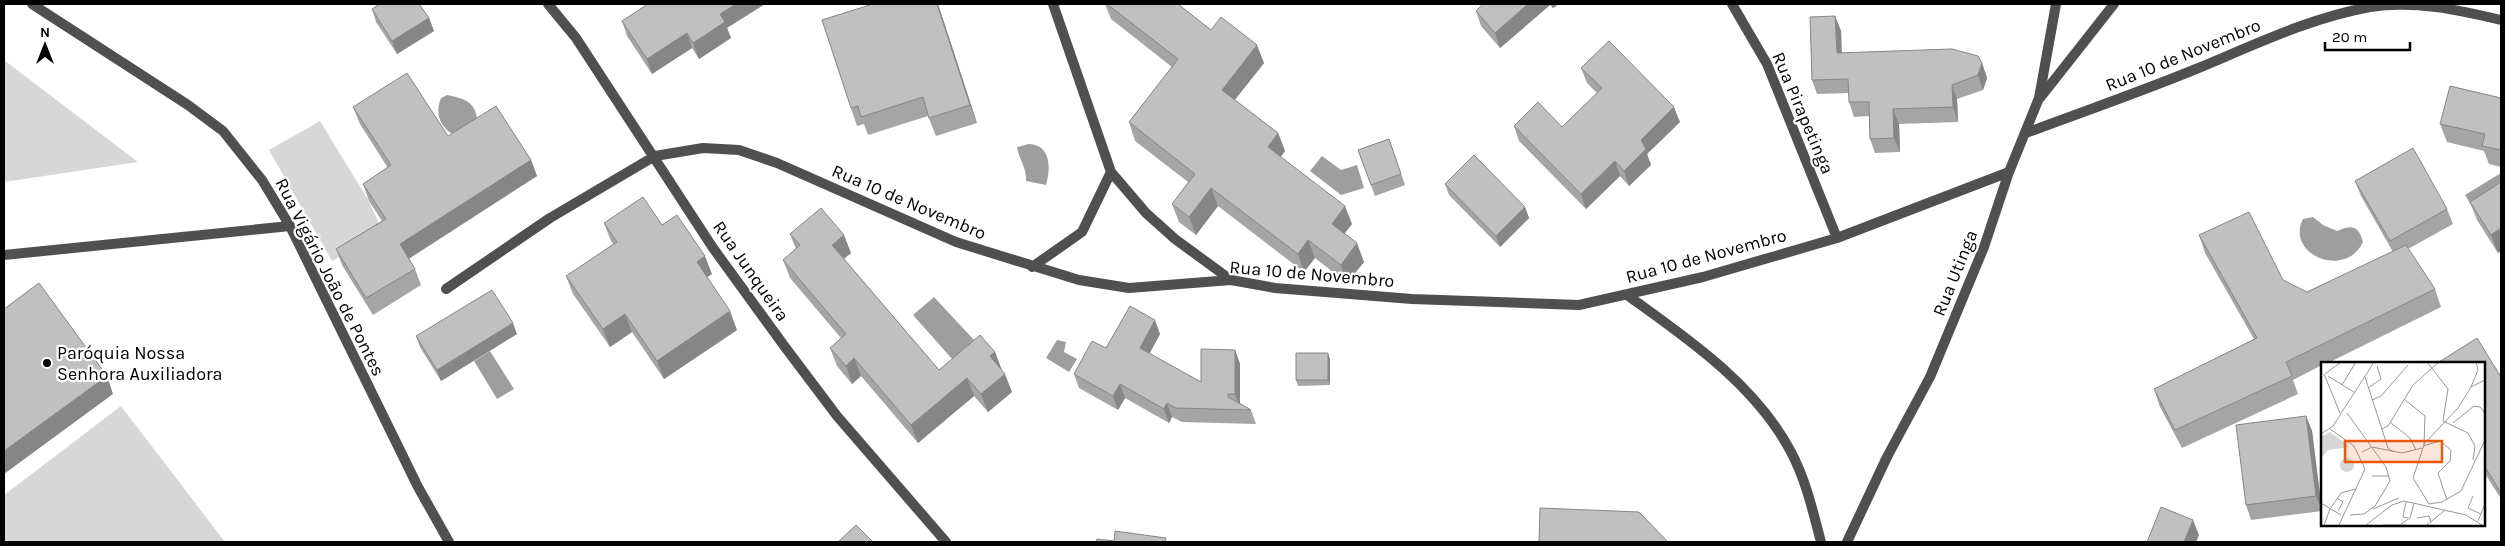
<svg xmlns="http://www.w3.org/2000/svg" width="2505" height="546" font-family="Karla,sans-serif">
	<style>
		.green { fill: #d7d7d7 }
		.water { fill: #9e9e9e }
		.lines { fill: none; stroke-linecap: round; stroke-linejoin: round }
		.service { stroke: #505050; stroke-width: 10 }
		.minor { stroke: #505050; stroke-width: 10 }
		.tertiary { stroke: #505050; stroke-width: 10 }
		.wall { fill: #a5a5a5 }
		.shaded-wall { fill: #868686 }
		.building { fill: #c0c0c0; stroke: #868686 }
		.poi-dot { fill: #000; stroke: #fff; stroke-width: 2 }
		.labels { text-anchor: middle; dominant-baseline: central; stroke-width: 4.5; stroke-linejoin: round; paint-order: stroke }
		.street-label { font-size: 18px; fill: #000; stroke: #fff }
		.poi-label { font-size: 18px; fill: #000; stroke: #fff; text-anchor: start }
		.inset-road { fill: none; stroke: #999; stroke-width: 1 }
		.view { fill: #e8590c; fill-opacity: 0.15; stroke: #e8590c; stroke-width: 2.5 }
		.inset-edge { fill: none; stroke: #000; stroke-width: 2.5 }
	</style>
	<rect width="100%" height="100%" fill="#fff"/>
	<path class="green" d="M4,60L138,162L4,182Z
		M320,121L369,201L383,233L332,261L269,150Z
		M121,406L225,542H4V495Z"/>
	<path class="water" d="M447,95C462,98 475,101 477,118L452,134C439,125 435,113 441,98Z
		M1029,144C1051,145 1051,168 1046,185L1026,181C1027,168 1019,160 1017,147Z
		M1322,156L1341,170L1357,165L1364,188L1341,195L1310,171Z
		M2501,173V194L2474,210L2465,195Z
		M2313,217L2323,225L2337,231C2352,224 2359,226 2363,242C2345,280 2285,254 2303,219Z
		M934,297L975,341L953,360L913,315Z
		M1057,340L1066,342L1064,352L1077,359L1069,372L1046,358Z
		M490,351L514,389L497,399L474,361Z"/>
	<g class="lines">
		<path class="service" d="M4,255L290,226"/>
		<path class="minor" d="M548,4L576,38L713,248L785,347L837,416L946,542
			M1053,4L1111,172L1146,213L1175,239L1231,280
			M1732,4L1767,64L1837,238
			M2040,98L2114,4
			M2026,133C2082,112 2140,92 2196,69C2252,46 2309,18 2370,7C2414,0 2459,10 2501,20
			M1032,267L1082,232L1111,172
			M446,289L550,218L655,156L703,148L739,150L777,163L956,242L1079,280L1129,288L1231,280L1275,288L1412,299L1579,305L1703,277L1837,238L2009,172
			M1627,295C1687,338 1756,385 1791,452C1806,480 1813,512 1821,542
			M1847,542L1887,457L1930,377L1984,247L2009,172L2039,98L2056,4"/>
		<path class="tertiary" d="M32,4L188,105L223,131L262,180L290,226L418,487L449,542"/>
	</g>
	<path class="wall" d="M378,4H419L429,18L434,31L397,54L376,22L372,9L379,4Z
		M938,4L977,123L936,136L928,116L868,135L864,124L857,126L851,108Z
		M1105,4H1178L1211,30L1264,63L1235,100L1278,133L1285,151L1281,157L1352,224L1344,234L1364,262L1347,283L1315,258L1304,272L1218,206L1196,235L1179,222L1172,204L1188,182L1135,141L1129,122L1172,67L1111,19Z
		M1483,4H1559L1553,8L1550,5L1500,48L1481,26L1476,11Z
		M1835,16L1841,31L1842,53L1982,63L1987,78L1983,90L1957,99L1958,122L1899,124L1900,152L1875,153L1870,139L1869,116L1854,117L1849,102V93L1817,94L1812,80Z
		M622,21L727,28L731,38L699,59L692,48L652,74L627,36Z
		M1581,68L1680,122L1647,154L1651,165L1629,186L1620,176L1586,209L1519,141L1514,126L1562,127L1597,93L1587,83Z
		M2501,98V167L2489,164L2484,151L2447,142L2440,124Z
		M353,107L448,136L531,160L537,176L409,259L415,269L421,285L373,315L342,265L336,249L382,221L369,201L363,184L388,168L360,124Z
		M1389,139L1405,185L1375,196L1358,150Z
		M2355,181L2447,209L2453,224L2408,249L2435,289L2441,307L2326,364H2322V365L2293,380L2298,394L2182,448L2160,407L2154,389L2254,339L2205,253L2199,235L2283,280L2307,292L2393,252L2361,196Z
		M2501,182L2498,253L2477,220L2470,202Z
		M1445,184L1525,207L1529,218L1500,247L1449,195Z
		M604,223L662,225L712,274L707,277L737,330L664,379L632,332L610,347L573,294L566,276L613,244L611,241Z
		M790,234L851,253L844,259L939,370L995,352L1001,370L1012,392L988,412L974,396L918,443L861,376L852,384L837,366L830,348L841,338L790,278L783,260L796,249Z
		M517,334L441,381L420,347L416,336Z
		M1160,334L1149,354L1201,382L1235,350L1240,364V403L1251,410L1256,424L1182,422L1172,417L1169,423L1125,398L1118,410L1079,388L1074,374L1106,348Z
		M1330,359V385L1298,386L1296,380Z
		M2484,364L2501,377V499L2484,472Z
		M2306,416L2312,431L2322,511L2251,520L2246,505Z"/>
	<path class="shaded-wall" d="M736,4H765L727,28L731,38L699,59L693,43L720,14Z
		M937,4H938L977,123L970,105Z
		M1528,4H1550V5L1500,48L1495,33Z
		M1551,4H1559L1553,8Z
		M1835,16L1841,31L1842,68L1837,53Z
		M429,18L434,31L397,54L392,41Z
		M687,33L692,48L652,74L647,59Z
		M1257,45L1264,63L1228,108L1222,90Z
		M1982,63L1987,78L1983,90L1978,75Z
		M1952,85L1957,99L1958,122L1953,107Z
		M1674,107L1680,122L1647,154L1651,165L1629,186L1624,171L1641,140Z
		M1893,109L1899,124L1900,152L1894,138Z
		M1278,133L1285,151L1274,165L1268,147Z
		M531,160L537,176L406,260L400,244Z
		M1615,161L1620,176L1586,209L1581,194Z
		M1211,188L1218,206L1196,235L1189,217Z
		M1345,206L1352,224L1338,242L1332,224Z
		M1525,207L1529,218L1500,247L1496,236Z
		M2501,228V251L2498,253L2491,235Z
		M844,235L851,253L838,263L832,245Z
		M1308,240L1315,258L1304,272L1298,254Z
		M1357,243L1364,262L1347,283L1341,265Z
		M705,256L712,274L703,280L697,262Z
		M730,311L737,330L664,379L657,361Z
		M625,314L632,332L610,347L603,329Z
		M1155,320L1160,334L1145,362L1140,348Z
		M513,323L517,334L441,381L437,370Z
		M1235,350L1240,364V408L1235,394Z
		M995,352L1002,370L990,356Z
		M1328,353L1330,359V385L1328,380Z
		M854,358L861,376L852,384L846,366Z
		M1005,374L1012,392L988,412L981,394Z
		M107,376L113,394L4,474V451Z
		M967,378L974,396L918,443L911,425Z
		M1120,384L1125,398L1118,410L1113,396Z
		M1167,403L1172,417L1169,423L1164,409Z
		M2306,416L2312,431L2322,511L2316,496Z
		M2193,520L2199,535L2196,542H2184Z"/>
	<path class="building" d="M380,4H419L429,18L392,41L372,9Z
		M648,4H736L720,14L725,22L693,43L687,33L647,59L622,21Z
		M873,4H937L970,105L929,118L923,97L861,117L858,106L851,108L822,20Z
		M1107,4H1178L1211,30L1221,17L1257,45L1222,90L1278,133L1268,147L1345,206L1332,224L1357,243L1341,265L1308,240L1298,254L1211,188L1189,217L1172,204L1195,174L1129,122L1178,59Z
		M1483,4H1528L1495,33L1476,11Z
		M1835,16L1837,53L1952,49L1978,56L1982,63L1978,75L1952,85L1953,107L1893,109L1894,138L1870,139L1869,102H1849L1848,79L1812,80L1810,17Z
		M1609,41L1674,107L1641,140L1646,149L1624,171L1615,161L1581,194L1514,126L1538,102L1562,127L1602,88L1581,68Z
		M407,73L448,136L496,106L531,160L400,244L415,269L366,298L336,249L386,219L363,184L391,165L353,107Z
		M2450,86L2501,98V150L2482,146L2485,134L2440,124Z
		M1389,139L1401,174L1371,185L1358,150Z
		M2413,148L2447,209L2390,241L2355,181Z
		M1474,155L1525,207L1496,236L1445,184Z
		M2501,182V228L2491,235L2470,202Z
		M643,197L662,225L677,215L705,256L697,262L730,311L657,361L625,314L603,329L566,276L617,242L604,223Z
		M821,208L844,235L832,245L939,370L980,335L995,352L990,356L1005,374L981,394L967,378L911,425L854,358L846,366L830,348L846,334L783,260L800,245L790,234Z
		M2249,212L2283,280L2307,292L2406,245L2435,289L2286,362L2292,376L2175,430L2154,389L2257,338L2199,235Z
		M39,283L107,376L4,451V309Z
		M492,290L513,323L437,370L416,336Z
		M1130,306L1155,320L1140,348L1201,382V349L1235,350V394H1228V397L1251,410L1176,408L1167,403L1164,409L1120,384L1113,396L1074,374L1092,341L1106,348Z
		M2477,338L2501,377V493L2484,465V364H2436Z
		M1296,353H1328V380H1296Z
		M2306,416L2316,496L2246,505L2236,425Z
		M2161,507L2193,520L2184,542H2147Z
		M1540,508L1639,512L1668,542H1539Z
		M856,525L873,542H838Z
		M1115,531L1166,538L1165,542H1096L1097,539L1114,541Z"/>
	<circle class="poi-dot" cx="47" cy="363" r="5"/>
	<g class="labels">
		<g class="street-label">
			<text transform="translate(2183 55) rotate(-22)">Rua 10 de Novembro</text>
			<text transform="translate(1803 113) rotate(67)">Rua Pirapetinga</text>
			<text transform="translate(909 202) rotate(23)">Rua 10 de Novembro</text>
			<text transform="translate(1706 256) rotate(-15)">Rua 10 de Novembro</text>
			<text transform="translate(751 271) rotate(55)">Rua Junqueira</text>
			<text transform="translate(1955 273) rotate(-68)">Rua Utinga</text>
			<text transform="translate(1312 274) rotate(5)">Rua 10 de Novembro</text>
			<text transform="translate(330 277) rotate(63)">Rua Vigário João de Pontes</text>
		</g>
		<g class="poi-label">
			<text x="57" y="353">Paróquia Nossa<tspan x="57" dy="21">Senhora Auxiliadora</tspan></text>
		</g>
	</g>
	<g transform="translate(2321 362)">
		<rect width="164" height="164" fill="#fff"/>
		<path d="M9,70L29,85L7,88L0,96V75ZM19 103a7 7 0 1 1 14 0a7 7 0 1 1-14 0Z" fill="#d7d7d7"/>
		<path class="inset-road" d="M106,0L127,27L122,59L147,71L154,84L152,98M3,12L19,51M4,12L20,0M7,14L33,30M44,15L67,86L72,90M21,23L35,0M150,25L157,8L155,0M47,26L60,17L56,4M83,37L104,54L103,83L92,116L108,142L121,140L140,129L164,78M51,38L60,34L87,3M26,51L65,105L69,119L54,144L43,152L29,153M69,60L89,76L95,88M132,61L153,44L159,45L164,51M9,67L33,84L44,107L18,163M61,67L67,64L92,23L118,0M0,72L12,64L53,0M103,82L137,46L150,25L164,18M102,84L119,79L130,88L129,99L117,111L126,138M41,90L51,85L81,91L101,86M51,114H68M152,134L147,146L160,152M16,136L22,140L17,149M85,140L82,155L87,156M0,141L20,153M52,147L78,136M96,156L108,154L110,160M157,159L164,142M80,162L89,156L93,141M3,163L9,147L20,131L34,127M45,163L71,143L83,139L145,153L161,163M62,163H85M106,163L124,148"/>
		<path class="view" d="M24,79H121V100H24Z"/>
		<rect width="164" height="164" class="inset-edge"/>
	</g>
	<rect width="2505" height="546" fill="none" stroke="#000000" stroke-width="10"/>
	<g transform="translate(45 45)" stroke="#ffffff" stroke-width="4" paint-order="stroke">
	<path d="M0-4L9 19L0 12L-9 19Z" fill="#000000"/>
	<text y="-8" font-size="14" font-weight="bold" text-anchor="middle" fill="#000000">N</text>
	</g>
	<path d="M2325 42v8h85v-8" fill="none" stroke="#000000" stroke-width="2.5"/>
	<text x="2332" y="42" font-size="15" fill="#000000" stroke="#ffffff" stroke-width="4" paint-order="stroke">20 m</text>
</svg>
